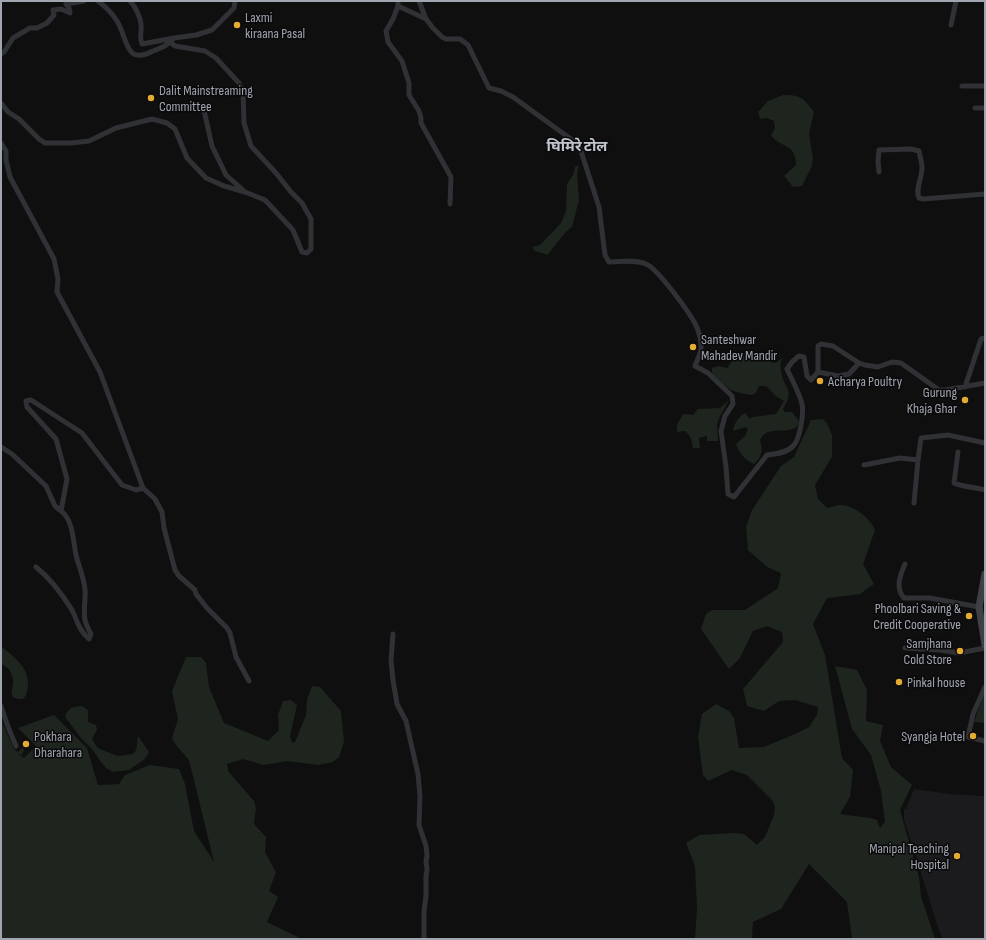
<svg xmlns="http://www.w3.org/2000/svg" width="986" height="940" font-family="'Sofia Sans Condensed','Noto Sans Devanagari',sans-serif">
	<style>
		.built { fill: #1b1b1d }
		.green { fill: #1e241e }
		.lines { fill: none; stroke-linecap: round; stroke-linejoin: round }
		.street { stroke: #303135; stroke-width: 5 }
		.secondary { stroke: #3e4045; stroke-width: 7 }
		.poi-dot { fill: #e4ab33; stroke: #0a0a0b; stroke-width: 1.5 }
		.labels { text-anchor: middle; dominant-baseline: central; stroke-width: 3; stroke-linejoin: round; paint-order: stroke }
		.poi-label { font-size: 14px; fill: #a1a5b0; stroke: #0a0a0b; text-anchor: start }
		.neighbourhood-label { font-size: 15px; font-weight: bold; fill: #c1c4cd; stroke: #0a0a0b }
	</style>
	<rect width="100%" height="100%" fill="#0f0f10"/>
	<path class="built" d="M914,789L950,794L985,796V939H943L938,927L904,819V809H906Z"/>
	<path class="green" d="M783,95C800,94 805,99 814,112L809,134L813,158L812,166L802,186L793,187L784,176L796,165C796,142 780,149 771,135L775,128L774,121L767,118L760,119L758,112L768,101Z
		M579,165L577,173L579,200L572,227C566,230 552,249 548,255L535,251L532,247L540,245L561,223L566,211L567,184L573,175L575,167Z
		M752,353C760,353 767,359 773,363L777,362L782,358C781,362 780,366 781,370C783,389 796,389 783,409L785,412H792L799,421L798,425C797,427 795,428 793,429C781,433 767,426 760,440C763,449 762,457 754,464C746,461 738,452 736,444L745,436L748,429L745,427L733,431C733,425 739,416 745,413L750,419L752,417L776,414L784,401L777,397L766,386H759L756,393L752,395C731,392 727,389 712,373V368L719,366L727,368L734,359Z
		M729,400L719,418L717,425L718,441H707V436L699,438L700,448H693C692,440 691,436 685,431L677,432V425L683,414L693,415L698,409L720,408Z
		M825,419L824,423L826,421L832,435V457L815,485L818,499L827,508C832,507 836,505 840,505C853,504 871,519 875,530L863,564L874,584L860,594L827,598L813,624L825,655L842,758L853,770L850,797L840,814L870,818L877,820L880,828L885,822L881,791L871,755L852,729L835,666L857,670L867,690L866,721L883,725L880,741L891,767L912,785L900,810L919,877L921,896L935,939H852L847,902L809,864L781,909L753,922L752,939H695L697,909L695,866L686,843L699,835L734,833L744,834L757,845L765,837L774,815L775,807L772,800L747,775L732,770L708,781L703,775L698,737L702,714L716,704L729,711L734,718L739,748L764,747L795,734L809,727L817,715L818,707L795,700L779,701L764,711L747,706L743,689L783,642L782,632L767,626L753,631L740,658L729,669L701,629L706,614L712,610H745L778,588L781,573L767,567L748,550L746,527L752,510L781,466L794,457L811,420Z
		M1,646C8,652 20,661 24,669C29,677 30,692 23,699C5,699 14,690 13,680C13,676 10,674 10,670L1,663Z
		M186,657H201L206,663L209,687L224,723L268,741L279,730L278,715L283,701L291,700L297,705L290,736L292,743L295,742L306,715L307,700L312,686L320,687L341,711L344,742L339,757L333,762L318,765L287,761L264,765L243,759L227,764L228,771L254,801L256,808L254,824L266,837L265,852L276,872L269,891L278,897L267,922L302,939H1V720L14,749L18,752L22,748L24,750L22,755L18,753L24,758L36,746L18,728L54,715L87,748L98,785L119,784L125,775L150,765L179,769L185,784L194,831L214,862L189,760L175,744L172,738L178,719L172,691Z
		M985,691V723L974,722Z
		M82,706L88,710V722L96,725L97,729L92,739L97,747L100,749L118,756L133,754C139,749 136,743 138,736L149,752L145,759L129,770L113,772L106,768L101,762L92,749L81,738L65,717C69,707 72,707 82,706Z"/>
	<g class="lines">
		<path class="street" d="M98,1C106,7 112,13 117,21C128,39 125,66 153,51C161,48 169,45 174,38L196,35L212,30L234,8L235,1
			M130,1C135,6 140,16 141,24C142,31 139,38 142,44L174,38
			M398,1V6L426,19L433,28L442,37L446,39H460L468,45L489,88L501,91L513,97L579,145L599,207L605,255L609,262C620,262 635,259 646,264C658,269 689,312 696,325C699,332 701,339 701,346C702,352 697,360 695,366L708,373L732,396L733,404L725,416L721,431L726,467L728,494L734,497L767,455C775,454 787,453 793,446C800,440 804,413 802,404C799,392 792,380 787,369L792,362L799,356L804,357L807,376L811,380L818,372V346L821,344L833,346L859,363L865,365L878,367L892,362L901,363L939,390H945L985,383
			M419,1L426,19
			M398,6L393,19L386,31L388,42L402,61L409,83V95L419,111L421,118V123L451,177L450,204
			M951,25L956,1
			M1,54L4,52L13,38L30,28H37L47,23L54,15L53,10L61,9L70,13L69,8L66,4L84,1
			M962,86H985
			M1,103L8,112L19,119L39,139L45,143H71L89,141L116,128L152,119L167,123L175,129L187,158L206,178L224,186L245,192L265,200L293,230L302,252L307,253L311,249V219L302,203L291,192L276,173L251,146L244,123L243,91L239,83L216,58L205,51L175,46L171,43
			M203,106L212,146L226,175L243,190
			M975,108H985
			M1,143L6,151V160L10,177L54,259L58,279L57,292L100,372L143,488L136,490L122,485L82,433L31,400L26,401L27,407L56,439L67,479L61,511L55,506L46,486L12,454L1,447
			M879,172L878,161L879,150L911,149L919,151C920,157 922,162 922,168C922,178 915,189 919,198L923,199L985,194
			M818,372L838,376L849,374L859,363
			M965,387L981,339L985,338
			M958,452L954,483C962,487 976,487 985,490
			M864,465L900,458L918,460
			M143,488L155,499L162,512L164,528L175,570L179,576L195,590L196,594L207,608L227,628L230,633L236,657L249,681
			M914,503L918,460L921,438L948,435L985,443
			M905,564C900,575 895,588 904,598H930L979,607
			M36,567C51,579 62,594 72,610C78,622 78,629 89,639L91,634C89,630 86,625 85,620C83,610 86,599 85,589C84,579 80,569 77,559C73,545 74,520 61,511
			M393,634L391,660L393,680L397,704L406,721L418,774L420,796L419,825L426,846L427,856L426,861L427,870L426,876V896L424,911V939
			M905,648L940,650L959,653L985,648
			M985,687L973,714L968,737L985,741
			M1,706L8,727L16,746"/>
		<path class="secondary" d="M985,574L979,607L985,645"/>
	</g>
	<g class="poi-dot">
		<circle cx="237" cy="25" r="4"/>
		<circle cx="151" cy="98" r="4"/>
		<circle cx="693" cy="347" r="4"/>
		<circle cx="820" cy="381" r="4"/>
		<circle cx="965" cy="400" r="4"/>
		<circle cx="969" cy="616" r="4"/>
		<circle cx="960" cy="651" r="4"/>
		<circle cx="899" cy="682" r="4"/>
		<circle cx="973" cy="736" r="4"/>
		<circle cx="26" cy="744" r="4"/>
		<circle cx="957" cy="856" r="4"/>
	</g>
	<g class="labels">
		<g class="poi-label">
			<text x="245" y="17">Laxmi<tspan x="245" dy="16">kiraana Pasal</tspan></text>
			<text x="159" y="90">Dalit Mainstreaming<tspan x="159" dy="16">Committee</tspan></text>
			<text x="701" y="339">Santeshwar<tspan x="701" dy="16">Mahadev Mandir</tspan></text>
			<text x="828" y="381">Acharya Poultry</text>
			<text x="957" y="392" text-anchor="end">Gurung<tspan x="957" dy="16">Khaja Ghar</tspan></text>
			<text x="961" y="608" text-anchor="end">Phoolbari Saving &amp;<tspan x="961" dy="16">Credit Cooperative</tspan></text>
			<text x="952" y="643" text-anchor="end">Samjhana<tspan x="952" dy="16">Cold Store</tspan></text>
			<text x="907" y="682">Pinkal house</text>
			<text x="34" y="736">Pokhara<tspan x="34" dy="16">Dharahara</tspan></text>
			<text x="965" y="736" text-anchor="end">Syangja Hotel</text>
			<text x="949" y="848" text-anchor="end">Manipal Teaching<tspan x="949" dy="16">Hospital</tspan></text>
		</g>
		<g class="neighbourhood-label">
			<text x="577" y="146">घिमिरे टोल</text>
		</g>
	</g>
	<rect width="986" height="940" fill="none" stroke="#a1a5b0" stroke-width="4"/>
</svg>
